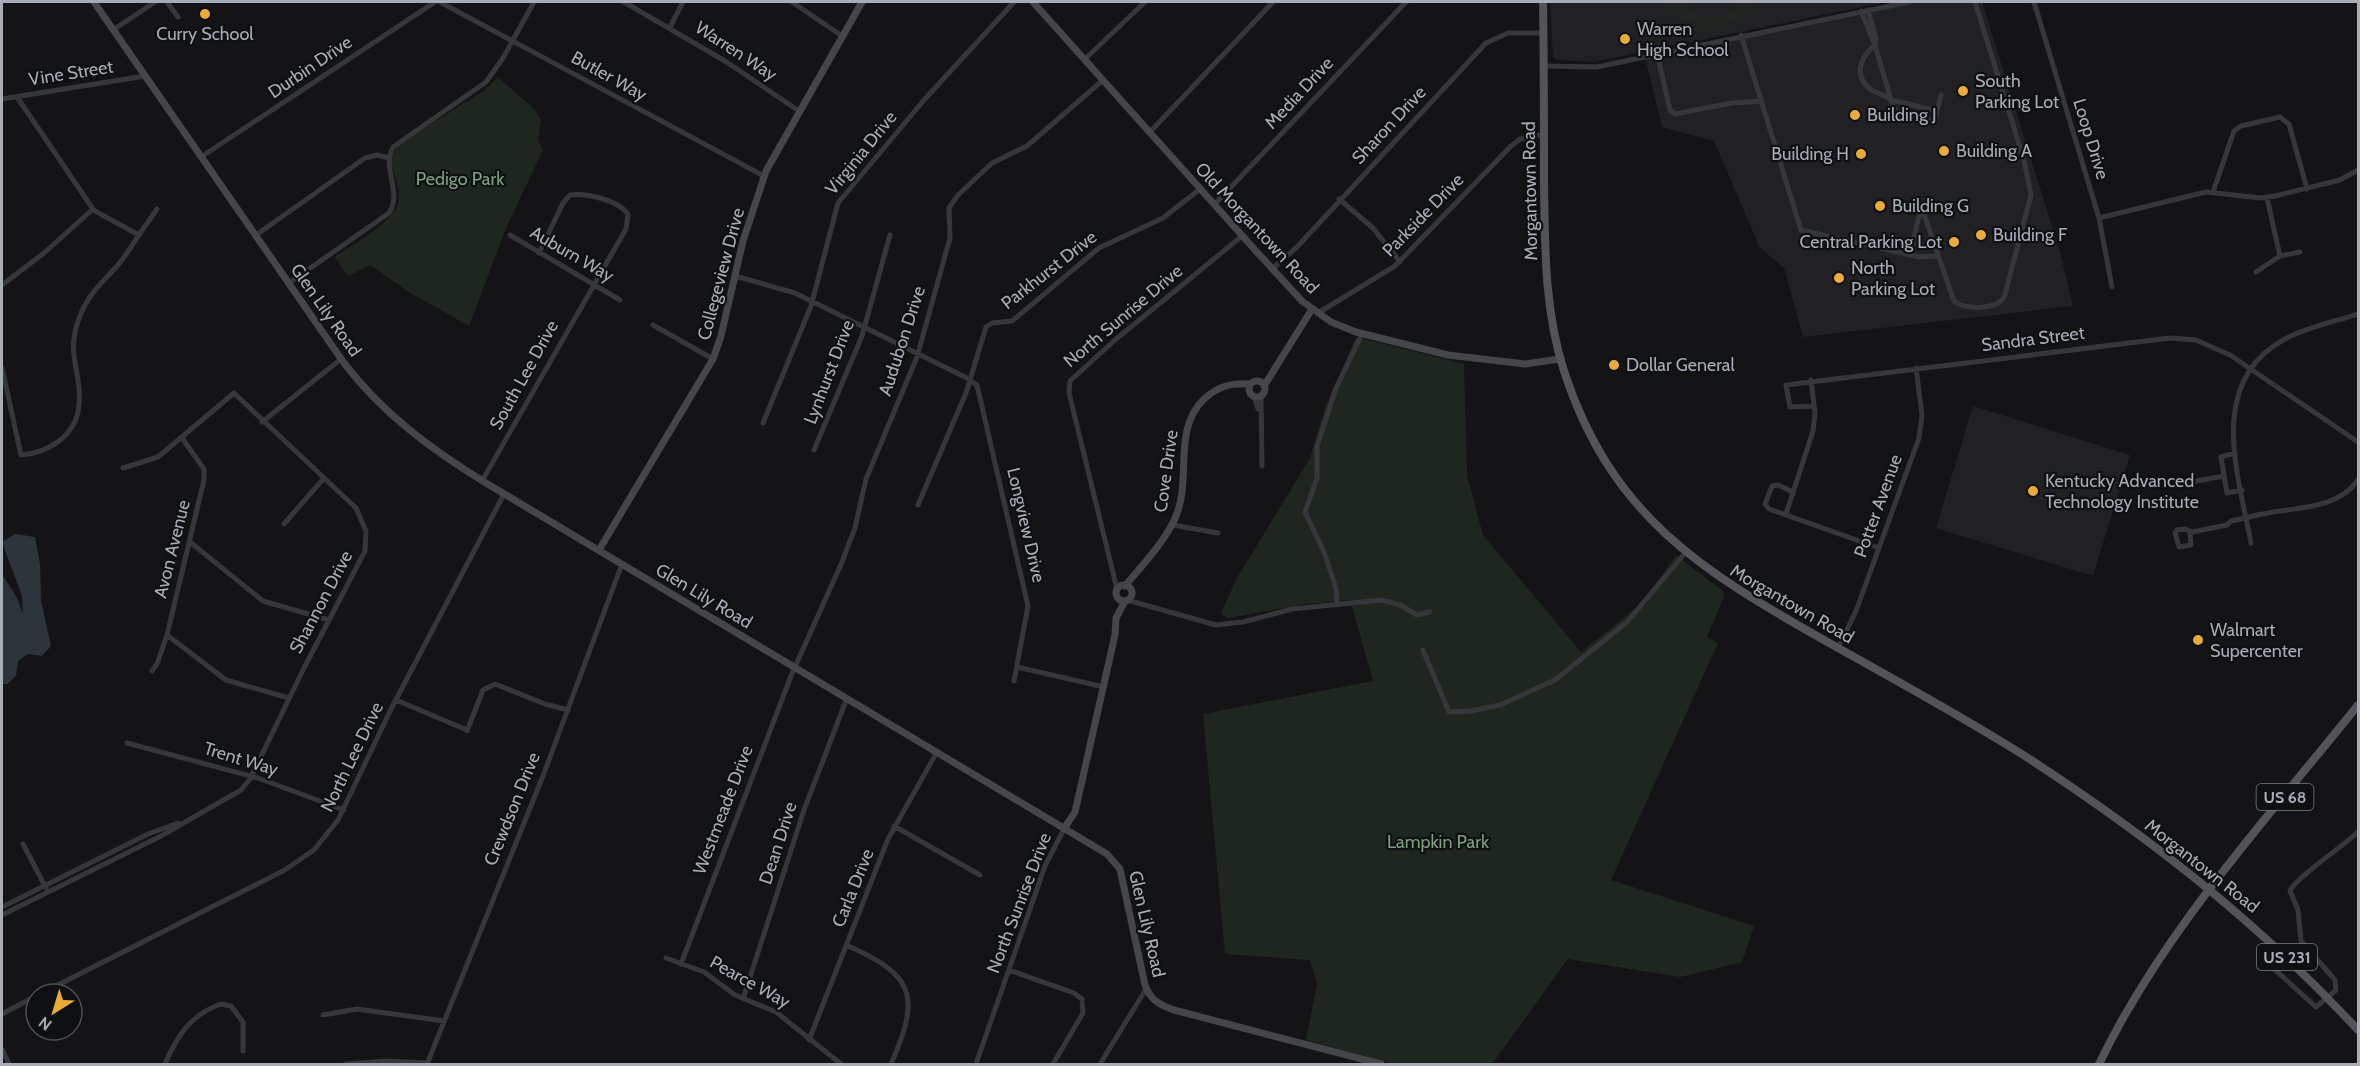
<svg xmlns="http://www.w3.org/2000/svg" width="2360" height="1066" font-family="Cabin,sans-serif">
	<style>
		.built { fill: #212123 }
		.green { fill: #1f2620 }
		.water { fill: #2d353b }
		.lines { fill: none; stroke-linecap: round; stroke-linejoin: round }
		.street { stroke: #36373b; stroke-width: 5 }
		.secondary { stroke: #44464b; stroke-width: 7 }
		.primary { stroke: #52545a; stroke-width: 8 }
		.poi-dot { fill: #e9ab39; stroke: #0f1011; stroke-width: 2 }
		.labels { text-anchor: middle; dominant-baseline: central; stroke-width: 4.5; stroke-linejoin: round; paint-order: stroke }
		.shield { fill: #0f1011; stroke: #797d84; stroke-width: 1.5 }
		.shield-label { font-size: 16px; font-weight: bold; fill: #a7acb6 }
		.poi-label { font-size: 18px; fill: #a7acb6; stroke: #0f1011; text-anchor: start }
		.street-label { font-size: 18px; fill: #a7acb6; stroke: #0f1011 }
		.park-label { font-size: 18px; fill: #7fa080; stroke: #0f1011 }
	</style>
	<rect width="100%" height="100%" fill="#141416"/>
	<path class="built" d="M1550,2H1886L1594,62L1557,60L1553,57Z
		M1909,2H1982L2060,252L2073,306L1803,337L1784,268L1760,248L1714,141L1662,127L1645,57Z
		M1973,406L2130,455L2093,576L1936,528Z"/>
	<path class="green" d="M1669,2H1679C1693,23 1730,23 1744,2H1752C1741,32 1691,32 1673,6H1669Z
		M498,77L534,109L541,120L538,140L543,150L506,228L469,326L407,291L371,265L348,276L335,257C352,244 398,221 399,199C400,185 392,172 391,158L398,145L485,90Z
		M1356,337L1464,364L1467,476L1483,535L1581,652L1642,603L1676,555L1723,591L1724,596L1707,637L1718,643L1611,880L1754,926L1742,962L1680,977L1568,959L1492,1064H1394L1306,1040L1317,984L1310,960L1225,954L1203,714L1373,681L1350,600L1306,604L1228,618L1221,613L1237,578L1310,458L1325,408Z"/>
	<path class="water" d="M15,534L35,537L40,564L41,601L51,646L42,656L28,654L18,661L16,676L7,684H2V574L17,598L23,614L22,596L2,542Z"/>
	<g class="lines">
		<path class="street" d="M167,2L178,17
			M440,2L764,176
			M624,2L725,61L799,111
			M792,2L842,36
			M2034,2L2099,218L2112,287
			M1861,11L1875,45L1876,39L1868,10
			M670,27L683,2
			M113,30L155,2
			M1741,35L1801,230L1919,257L1938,256
			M1657,53L1670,110L1675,114L1732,103L1761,101
			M1085,59L1145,2
			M1544,66L1597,67L1909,2
			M2,99L145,76
			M1937,111L1936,118L1931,121L1896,112L1891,100C1885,95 1879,94 1873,91C1852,78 1860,57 1875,45L1891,100L1937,111L1941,95
			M1149,133L1273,2
			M201,157L435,2
			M2213,192L2234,131L2241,126L2280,117L2289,124L2307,189
			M1339,199L1373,228L1400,262
			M1214,205L1406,2
			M2099,218L2206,192L2261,198L2275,196L2340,180L2358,170
			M139,235L157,209
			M256,235L365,158L377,155L389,158
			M510,235L620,300
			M1910,255L1919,216L1924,214L1954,301C1965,310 1995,310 2004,298L2031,195L2024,160L1975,2
			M2280,256L2300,252
			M1272,269L1297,247L1486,43L1508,33H1543
			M2256,272L2280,256L2267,198
			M735,276L795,293L965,377L977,385L1028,606L1014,681
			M289,283L389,213C403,192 381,169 393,147L486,82L503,58L534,2
			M2,285L44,253L93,209L17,97
			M1318,313L1395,266L1511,146L1520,139L1544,134
			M653,325L713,359
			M2,368L21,455C48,453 76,436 79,406C83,371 64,356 80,316C88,294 103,282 118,265C126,256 132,245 139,235L93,210
			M1261,395L1262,466
			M1254,396L1258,409
			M1814,406L1790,407L1786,385L2170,338L2196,340L2230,355L2358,442
			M262,422L341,359
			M763,423L811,306L838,203L924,100L1014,2
			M814,450L862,336L890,235
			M2235,453L2221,457L2227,493L2242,490
			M482,481L626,229L628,214C618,200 587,193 570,195L563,203L539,253
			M2180,484L2224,476
			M1793,492L1778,485L1772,486L1765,504L1769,509L1879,548
			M918,505L966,393L986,327L992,323L1012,321L1099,248L1163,218L1200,189
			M1786,514L1813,431L1815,413L1811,380
			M284,524L324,478
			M1173,525L1218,533
			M2190,531L2191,545L2179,547L2175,533L2177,530L2185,529L2192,532L2227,525L2231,521C2243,519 2255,515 2268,513C2299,507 2338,509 2358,480
			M190,542L263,601L329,620
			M2251,543C2238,474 2206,381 2285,339C2307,327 2334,322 2358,314
			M1117,589L1069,393L1070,381L1115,340L1242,236
			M1127,600L1216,625L1243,622L1292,609L1382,600L1400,605L1417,615L1430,612
			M1337,604L1336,588L1324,552L1305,512L1317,478V446L1336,388L1362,334
			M167,635L226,680L289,698
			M1838,648L1856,611L1919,438L1922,415L1916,368
			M1423,650L1449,712L1471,711L1500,705L1555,680L1627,622L1685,553
			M1017,667L1104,687
			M152,671L157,664L167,635L204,480V469L182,438
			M396,700L467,730
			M467,731L483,690L495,684L545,704L568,710
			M127,743L258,778L344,810
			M894,826L980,875
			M23,844L46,888
			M2,907L148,834L178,823
			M2,915L161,836L241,790L250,779L304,668L365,551L366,531L356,508L234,393L158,457L123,468
			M846,945C915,975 921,996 891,1064
			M666,958L704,972L735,995L776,1012L841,1064
			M2263,959L2316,1007L2336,990L2335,980L2301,941L2298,910L2290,891C2294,879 2346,844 2358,832
			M681,964L791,676L842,562L855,528L866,479L917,357L950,238L949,208L958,195L992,163L1027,146L1103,80
			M1009,970L1074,993L1082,999L1083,1013L1053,1064
			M40,994L283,871L314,850L338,820L392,707L504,494
			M743,999L804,810L847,698
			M2,1014L36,996
			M323,1015L357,1009L444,1021
			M809,1040L888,839L937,752
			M2,1049L9,1064
			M165,1064C177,1036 190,1015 221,1004L231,1006L243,1022V1051
			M346,1064L386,1061L428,1063
			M427,1064L543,776L622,564
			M976,1064L1045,866L1065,827
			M1100,1064L1146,989"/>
		<path class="secondary" d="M94,2L344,363C383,414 432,450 486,483L1107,854L1120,869L1145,985C1150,1000 1160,1005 1174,1010L1381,1064
			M1033,2L1256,251L1302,301L1331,322L1356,332L1448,355L1525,364L1560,359
			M1249 389a8 8 0 1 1 16 0a8 8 0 1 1-16 0Z
			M1264,386L1312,309
			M599,550L713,359L721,336L743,241L766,171L862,2
			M1116 593a8 8 0 1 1 16 0a8 8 0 1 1-16 0Z
			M1125,586C1141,567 1167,539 1176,516C1192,478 1172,430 1204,399C1218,386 1231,383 1250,384
			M1065,827L1075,812L1115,635L1116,618L1125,601"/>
		<path class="primary" d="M1543,2C1544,61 1544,121 1544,180C1545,245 1544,309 1564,371C1611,515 1700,570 1824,640C1893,679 1962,716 2028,758C2151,838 2259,923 2358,1030
			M2099,1064C2163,931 2266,820 2358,705"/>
	</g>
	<g class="poi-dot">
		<circle cx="205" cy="14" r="6"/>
		<circle cx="1625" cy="39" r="6"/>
		<circle cx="1963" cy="91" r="6"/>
		<circle cx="1855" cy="115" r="6"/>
		<circle cx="1944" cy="151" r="6"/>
		<circle cx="1861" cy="154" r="6"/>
		<circle cx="1880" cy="206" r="6"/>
		<circle cx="1981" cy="235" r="6"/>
		<circle cx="1954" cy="242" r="6"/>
		<circle cx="1839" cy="278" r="6"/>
		<circle cx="1614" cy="365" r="6"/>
		<circle cx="2033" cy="491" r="6"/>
		<circle cx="2198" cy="640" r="6"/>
	</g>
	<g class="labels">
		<g class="shield">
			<rect x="2256.5" y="784" width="57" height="26" rx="4.5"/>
			<rect x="2257" y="944" width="60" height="26" rx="4.5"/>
		</g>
		<g class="shield-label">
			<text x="2285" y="797">US 68</text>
			<text x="2287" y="957">US 231</text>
		</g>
		<g class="poi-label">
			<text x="1637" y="29">Warren<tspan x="1637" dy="21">High School</tspan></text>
			<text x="205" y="34" text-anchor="middle">Curry School</text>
			<text x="1975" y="81">South<tspan x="1975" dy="21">Parking Lot</tspan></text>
			<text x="1867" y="115">Building J</text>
			<text x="1956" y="151">Building A</text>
			<text x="1849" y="154" text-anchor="end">Building H</text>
			<text x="1892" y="206">Building G</text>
			<text x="1993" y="235">Building F</text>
			<text x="1942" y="242" text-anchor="end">Central Parking Lot</text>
			<text x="1851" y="268">North<tspan x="1851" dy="21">Parking Lot</tspan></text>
			<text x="1626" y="365">Dollar General</text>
			<text x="2045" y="481">Kentucky Advanced<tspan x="2045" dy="21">Technology Institute</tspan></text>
			<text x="2210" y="630">Walmart<tspan x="2210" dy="21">Supercenter</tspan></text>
		</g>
		<g class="street-label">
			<text transform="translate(736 51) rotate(33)">Warren Way</text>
			<text transform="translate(310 67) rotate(-34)">Durbin Drive</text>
			<text transform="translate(71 73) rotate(-9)">Vine Street</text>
			<text transform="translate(609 76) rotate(29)">Butler Way</text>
			<text transform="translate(1299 93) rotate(-47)">Media Drive</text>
			<text transform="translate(1389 125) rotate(-47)">Sharon Drive</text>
			<text transform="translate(2091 139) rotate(73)">Loop Drive</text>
			<text transform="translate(861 153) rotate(-51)">Virginia Drive</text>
			<text transform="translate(1530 191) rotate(-91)">Morgantown Road</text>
			<text transform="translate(1423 215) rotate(-46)">Parkside Drive</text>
			<text transform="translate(1257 228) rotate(47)">Old Morgantown Road</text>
			<text transform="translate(572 254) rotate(30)">Auburn Way</text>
			<text transform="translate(1049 270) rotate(-38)">Parkhurst Drive</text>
			<text transform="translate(721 274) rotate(-75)">Collegeview Drive</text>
			<text transform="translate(326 310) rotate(55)">Glen Lily Road</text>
			<text transform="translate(1123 316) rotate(-40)">North Sunrise Drive</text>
			<text transform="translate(2033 339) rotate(-7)">Sandra Street</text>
			<text transform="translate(902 341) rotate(-72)">Audubon Drive</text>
			<text transform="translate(829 372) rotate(-69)">Lynhurst Drive</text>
			<text transform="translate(524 375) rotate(-61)">South Lee Drive</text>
			<text transform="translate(1166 471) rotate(-82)">Cove Drive</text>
			<text transform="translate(1878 506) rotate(-70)">Potter Avenue</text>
			<text transform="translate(1026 525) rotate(77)">Longview Drive</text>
			<text transform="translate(172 549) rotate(-76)">Avon Avenue</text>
			<text transform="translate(704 596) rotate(31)">Glen Lily Road</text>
			<text transform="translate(321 602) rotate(-62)">Shannon Drive</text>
			<text transform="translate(1792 604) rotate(30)">Morgantown Road</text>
			<text transform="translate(352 757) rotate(-64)">North Lee Drive</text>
			<text transform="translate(241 759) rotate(17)">Trent Way</text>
			<text transform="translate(512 809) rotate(-68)">Crewdson Drive</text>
			<text transform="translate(723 810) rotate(-69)">Westmeade Drive</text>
			<text transform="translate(778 843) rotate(-72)">Dean Drive</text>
			<text transform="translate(2202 866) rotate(38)">Morgantown Road</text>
			<text transform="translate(853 888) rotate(-68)">Carla Drive</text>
			<text transform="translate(1019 903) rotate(-69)">North Sunrise Drive</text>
			<text transform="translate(1147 924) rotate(77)">Glen Lily Road</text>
			<text transform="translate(750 982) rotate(29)">Pearce Way</text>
		</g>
		<g class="park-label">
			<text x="460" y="179">Pedigo Park</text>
			<text x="1438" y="842">Lampkin Park</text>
		</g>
	</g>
	<rect width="2360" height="1066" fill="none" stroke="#a7acb6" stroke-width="6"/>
	<g transform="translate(54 1012) rotate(217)"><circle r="28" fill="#0f1011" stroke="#4c4e53" stroke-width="1.5"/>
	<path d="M0-4.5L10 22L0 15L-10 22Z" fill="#e9ab39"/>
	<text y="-9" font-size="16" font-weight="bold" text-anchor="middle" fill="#a7acb6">N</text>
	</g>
</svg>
